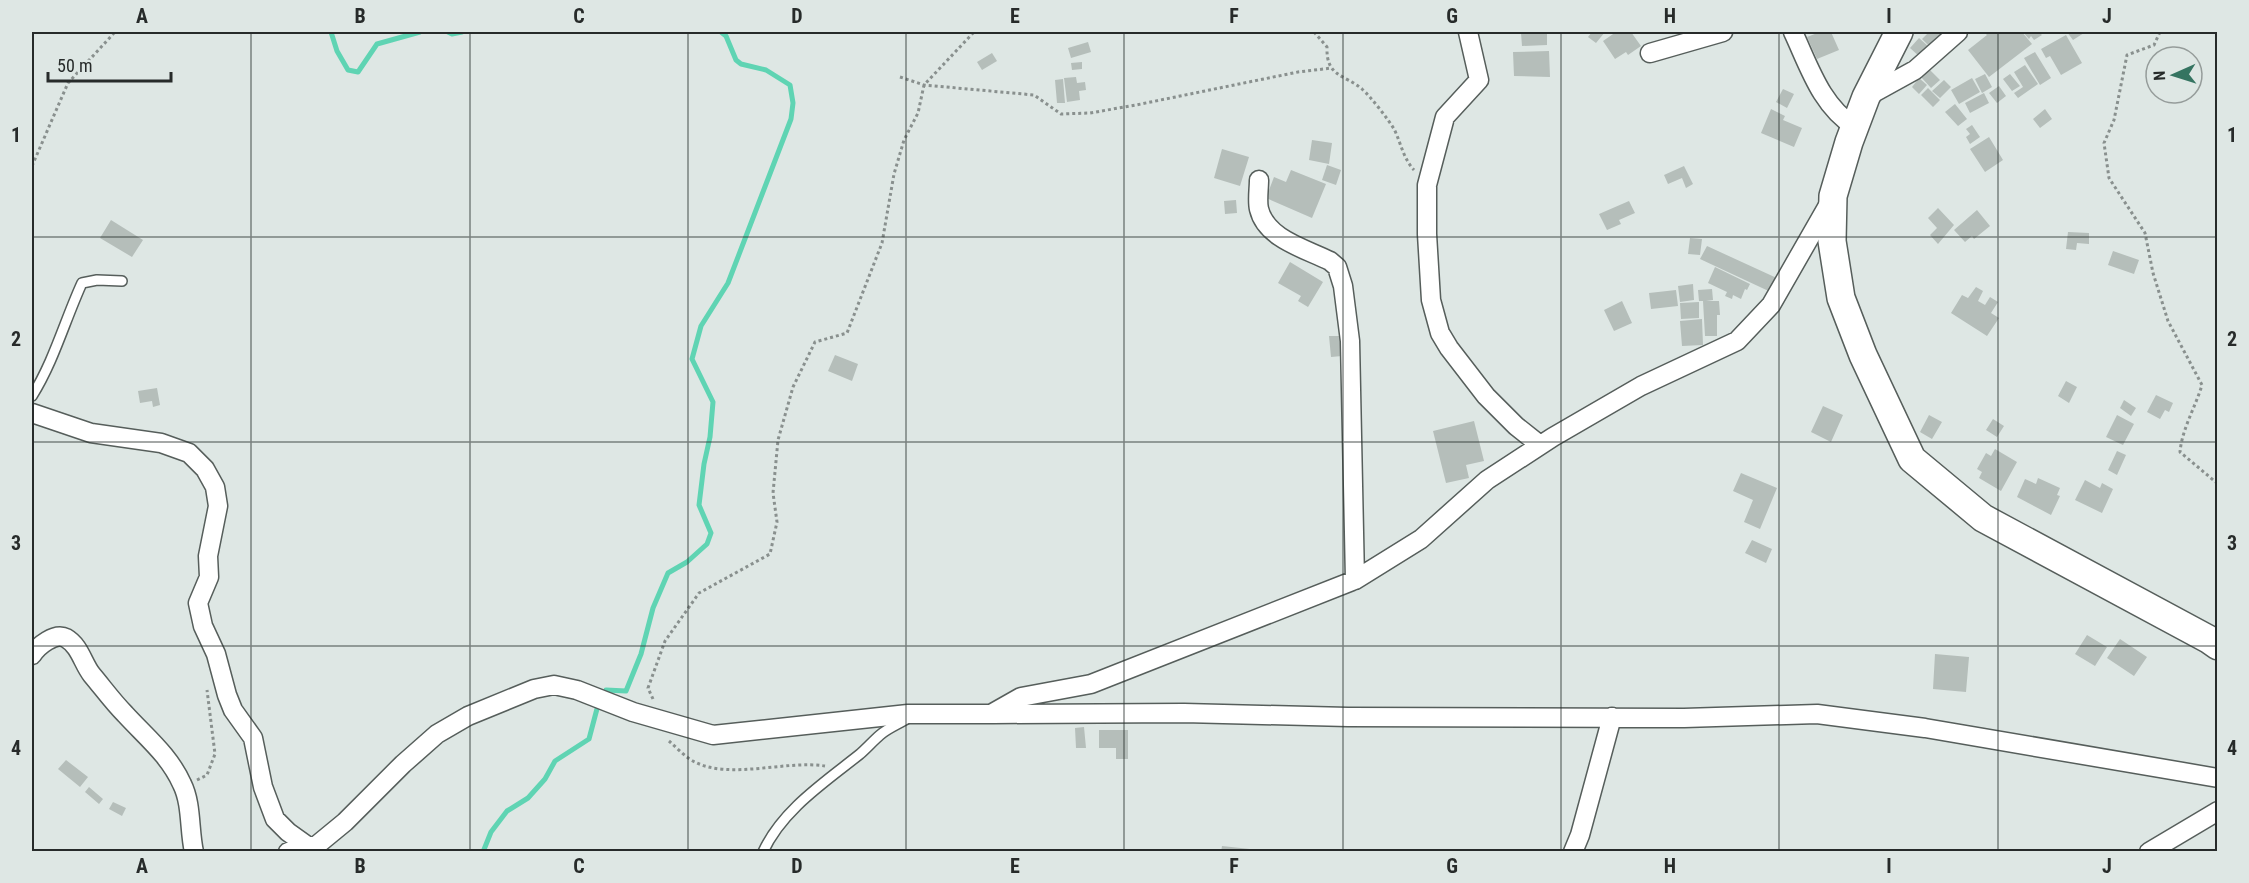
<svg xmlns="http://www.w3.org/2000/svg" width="2249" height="883" font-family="'Roboto Condensed',sans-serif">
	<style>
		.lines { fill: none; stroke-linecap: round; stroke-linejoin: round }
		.stream { stroke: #5fd4b3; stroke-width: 5 }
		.building { fill: #b5beba }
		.lane-casing { stroke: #565e5b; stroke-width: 12 }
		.street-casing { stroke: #565e5b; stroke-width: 21 }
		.secondary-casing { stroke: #565e5b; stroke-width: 30 }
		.path { stroke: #89908e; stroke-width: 3; stroke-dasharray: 3 3; stroke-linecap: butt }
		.lane { stroke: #fff; stroke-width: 9 }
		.street { stroke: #fff; stroke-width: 18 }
		.secondary { stroke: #fff; stroke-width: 27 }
		.grid { fill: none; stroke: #272b2a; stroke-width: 1.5; stroke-opacity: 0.55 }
		.neatline { fill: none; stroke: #272b2a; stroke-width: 2 }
		.grid-label { font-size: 20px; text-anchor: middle; font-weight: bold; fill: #272b2a }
	</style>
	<rect width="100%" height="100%" fill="#dee7e4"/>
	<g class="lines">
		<path class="stream" d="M331,32L337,51L348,70L358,72L377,44L420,32
			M448,32L452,34L462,32
			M606,690L626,691L641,654L653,608L668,573L687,562L707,544L711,533L699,505L704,464L710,437L713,402L692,359L701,326L728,283L791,119L793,103L790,85L766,70L741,64L736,60L726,36L721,32
			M483,852L491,832L507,811L528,798L545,779L555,761L589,739L598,705"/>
	</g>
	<path class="building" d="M1547,32V45L1522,46L1521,33Z
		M1592,32H1605L1596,43L1588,37Z
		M1616,32H1631L1641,46L1628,55L1626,52L1615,59L1603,41Z
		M1820,32H1831L1839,50L1817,59L1807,37Z
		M1929,32H1940L1943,34L1930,47L1922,39Z
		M1984,32H2022L2032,44L1989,77L1968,50L1987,35Z
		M2023,32H2039L2042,35L2034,40L2031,36L2029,39Z
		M2067,32H2083L2084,33L2073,40Z
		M2066,35L2082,63L2061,75L2050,56L2046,58L2041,49Z
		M1919,38L1929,47L1920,57L1910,48Z
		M1088,42L1091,52L1071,58L1068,48Z
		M1549,51L1550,77L1514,76L1513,52Z
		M2035,52L2051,78L2040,85L2024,58Z
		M992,53L997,61L982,70L977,62Z
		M1082,62V69L1072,70L1071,63Z
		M2025,65L2038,84L2018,98L2014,93L2023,87L2014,72Z
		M1929,69L1940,80L1931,88L1921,77Z
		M1985,74L1992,87L1982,93L1975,79Z
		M2010,74L2020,86L2012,91L2003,79Z
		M1076,77L1077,83L1085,82L1086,90L1079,91L1080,100L1067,102L1064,78Z
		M1919,78L1927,85L1919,94L1912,87Z
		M1972,78L1980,92L1959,104L1951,90Z
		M1063,79L1065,103H1057L1055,80Z
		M1944,80L1951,87L1940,98L1932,91Z
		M1999,86L2006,96L1997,103L1989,93Z
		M1928,88L1940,100L1933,107L1921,95Z
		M1783,89L1794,94L1787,108L1776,102Z
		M1984,93L1989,103L1970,113L1965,103Z
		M1955,104L1967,119L1958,126L1945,112Z
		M1771,109L1785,116L1783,120L1802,128L1794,147L1761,133Z
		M2045,109L2052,119L2040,128L2033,119Z
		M1972,125L1980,137L1970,144L1966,137L1970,134L1966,129Z
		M1989,137L2003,160L1985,172L1970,149Z
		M1312,140L1332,143L1329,164L1309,160Z
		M1222,149L1249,157L1240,186L1214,178Z
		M1327,165L1341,170L1336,185L1322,180Z
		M1684,166L1693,184L1686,188L1682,178L1668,184L1664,175Z
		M1291,170L1326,184L1312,218L1266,198L1274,177L1286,182Z
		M1236,200L1237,213L1225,214L1224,201Z
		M1629,201L1635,213L1619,220L1621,224L1607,230L1599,214Z
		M1938,208L1954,225L1938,244L1930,235L1937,228L1928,218Z
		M1977,210L1990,226L1974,239L1972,236L1965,242L1954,230Z
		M111,220L143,240L132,257L100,238Z
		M2068,232L2089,233V244L2077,243L2076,250L2066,249Z
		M1690,238L1702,239L1700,255L1688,254Z
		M1707,246L1781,280L1775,294L1700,259Z
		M2113,251L2139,260L2134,274L2108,265Z
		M1290,262L1323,282L1308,307L1298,301L1301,296L1278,283Z
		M1715,267L1750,284L1747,290L1745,289L1741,299L1733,295L1732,299L1725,296L1727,292L1708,283Z
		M1693,284L1694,300L1680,302L1678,286Z
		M1976,287L1983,291L1978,301L1985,305L1990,297L1998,302L1991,313L1999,318L1987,336L1951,313L1962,295L1968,298Z
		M1712,289L1713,300L1706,301H1719L1720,315H1717V336H1705L1703,301H1699L1698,290Z
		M1676,290L1678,306L1651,309L1649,293Z
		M1622,301L1632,323L1614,331L1604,310Z
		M1699,302V318L1681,319L1680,303Z
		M1702,319L1703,345L1682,346L1680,321Z
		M1329,336H1340L1342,356L1331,357Z
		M835,355L858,364L852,381L828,371Z
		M2066,381L2077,387L2069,403L2058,396Z
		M157,388L160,405L153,407L152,401L140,403L138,391Z
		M2156,395L2173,403L2169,412L2165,410L2160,419L2147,412Z
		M2124,400L2136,408L2131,416L2120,408Z
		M1823,406L1843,415L1831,442L1811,432Z
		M1929,415L1942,422L1932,439L1920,432Z
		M2117,415L2134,424L2123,445L2106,437Z
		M1993,419L2004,426L1997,437L1986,430Z
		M1474,421L1484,461L1466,465L1469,478L1446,483L1433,431Z
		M1995,449L2017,462L2001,491L1979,478L1982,472L1977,469L1986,453L1991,456Z
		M2117,451L2126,455L2117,475L2108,470Z
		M1741,473L1777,488L1760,529L1744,522L1753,500L1733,491Z
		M2038,478L2060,488L2057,495L2060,496L2051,515L2017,497L2025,479L2036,484Z
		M2085,480L2100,488L2102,483L2113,489L2102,513L2075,500Z
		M1752,540L1772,549L1766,563L1745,553Z
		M2087,635L2107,647L2095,666L2075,654Z
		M2120,639L2147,657L2134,676L2107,658Z
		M1935,654L1969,657L1966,692L1933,689Z
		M1084,727L1086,748H1076L1075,728Z
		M1099,730H1128V759H1116V748H1099Z
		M66,760L88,777L80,787L58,769Z
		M89,787L103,799L99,804L85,792Z
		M113,802L126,808L122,816L109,809Z
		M1222,846L1259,850L1258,852H1221Z"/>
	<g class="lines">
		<g class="lane-casing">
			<path id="lane" d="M32,396C54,361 65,320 82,283L97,280L122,281
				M763,852C782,810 825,782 860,754C867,748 873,741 880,735C888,728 899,724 908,718"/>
		</g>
		<g class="street-casing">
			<path id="street" d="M1468,32L1479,80L1445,117L1427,185V234L1431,300L1440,333L1449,348L1486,396L1516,426L1540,445
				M1793,32C1809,66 1821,106 1855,127
				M1650,53L1723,32
				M1866,97L1915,70L1958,32
				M1259,180C1259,189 1257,201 1259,209C1266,239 1306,249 1330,261L1337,267L1343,286L1350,341L1355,580
				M32,413L91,433L161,443L189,453L205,469L215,487L218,506L208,556L209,577L198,603L203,626L216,654L227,695L233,710L253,738L263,787L275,819L288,832L309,847
				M32,655C38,646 55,632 66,638C80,646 83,664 92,675C103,688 113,702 125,714C146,737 169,755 182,784C192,804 189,830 194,852
				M993,714L1184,713L1348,717L1684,718L1817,714L1925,728L2218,778
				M288,852L317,845L345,822L403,764L437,734L468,716L534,689L554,685L577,690L633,712L713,735L908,714H991L1021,697L1091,684L1355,580L1421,539L1487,480L1553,437L1641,386L1737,341L1771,305L1830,202
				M1573,852L1580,835L1612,717
				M2149,852L2218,811"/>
		</g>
		<g class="secondary-casing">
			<path id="secondary" d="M1899,32L1866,97L1849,142L1833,196L1832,241L1841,298L1863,355L1912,459L1983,518L2208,639L2218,646"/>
		</g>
		<path class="path" d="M1314,32L1327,47C1326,77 1344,74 1362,89C1371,97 1388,119 1394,129C1401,143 1403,158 1414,170
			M2160,32L2154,45L2127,55L2114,120L2104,143L2109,178L2145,233L2153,273L2168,321L2202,385C2195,408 2182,429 2180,452L2218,484
			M900,77L924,85L1034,95L1061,114L1090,113L1136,105L1298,72L1332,68
			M32,166L68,83L115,32
			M653,699L648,688L665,641L699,593L770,554L777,522L773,493L778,440L793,387L815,342L847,333L882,243L894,174L904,140L918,113L924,85L974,32
			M669,741C677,748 686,758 695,762C730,780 785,760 825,766
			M197,780L207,775L215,754L207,690"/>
		<use href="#lane" class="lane"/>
		<use href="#street" class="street"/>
		<use href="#secondary" class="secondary"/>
	</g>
	<path class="grid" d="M251,32V852M470,32V852M688,32V852M906,32V852M1124,32V852M1343,32V852M1561,32V852M1779,32V852M1998,32V852M32,237H2218M32,442H2218M32,646H2218"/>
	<rect width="2249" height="883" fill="none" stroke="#dee7e4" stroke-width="66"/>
	<g transform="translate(2174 75) rotate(267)"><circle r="28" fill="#dee7e4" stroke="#959c9a" stroke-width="1.5"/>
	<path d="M0-4.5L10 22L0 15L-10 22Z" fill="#357461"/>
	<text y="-9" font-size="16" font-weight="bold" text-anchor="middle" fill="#272b2a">N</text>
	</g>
	<path d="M48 72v9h123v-9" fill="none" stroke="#272b2a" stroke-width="3"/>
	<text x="57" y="72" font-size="18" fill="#272b2a" stroke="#dee7e4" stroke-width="4.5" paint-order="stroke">50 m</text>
	<rect x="33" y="33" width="2183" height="817" class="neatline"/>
	<g class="grid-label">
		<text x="142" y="23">A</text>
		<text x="360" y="23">B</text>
		<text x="579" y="23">C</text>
		<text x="797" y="23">D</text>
		<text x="1015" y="23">E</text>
		<text x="1234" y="23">F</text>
		<text x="1452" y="23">G</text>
		<text x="1670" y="23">H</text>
		<text x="1889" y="23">I</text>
		<text x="2107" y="23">J</text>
		<text x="16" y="142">1</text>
		<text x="2232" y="142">1</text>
		<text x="16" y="346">2</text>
		<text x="2232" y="346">2</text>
		<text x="16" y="550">3</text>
		<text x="2232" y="550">3</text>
		<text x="16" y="755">4</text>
		<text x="2232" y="755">4</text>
		<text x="142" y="873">A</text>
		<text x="360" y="873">B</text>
		<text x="579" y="873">C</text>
		<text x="797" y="873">D</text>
		<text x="1015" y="873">E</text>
		<text x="1234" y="873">F</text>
		<text x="1452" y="873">G</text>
		<text x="1670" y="873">H</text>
		<text x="1889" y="873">I</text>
		<text x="2107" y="873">J</text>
	</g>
</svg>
